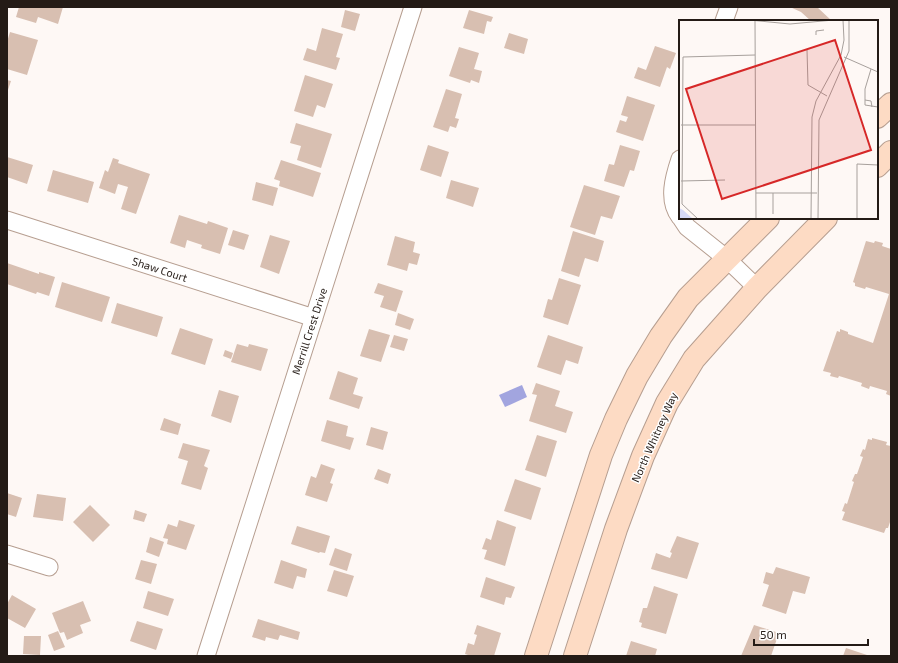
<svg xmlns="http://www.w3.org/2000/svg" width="898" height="663" font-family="'Exo 2',sans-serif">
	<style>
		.water { fill: #a2a5df }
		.building { fill: #d8bfb1 }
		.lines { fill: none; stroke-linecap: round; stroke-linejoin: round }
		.street-casing { stroke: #b69e90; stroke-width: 19 }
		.secondary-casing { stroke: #b69e90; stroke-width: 24 }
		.street { stroke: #fff; stroke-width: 17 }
		.secondary { stroke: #fddbc4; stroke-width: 22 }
		.labels { text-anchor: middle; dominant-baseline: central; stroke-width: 3; stroke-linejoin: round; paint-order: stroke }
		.street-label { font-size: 11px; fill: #241b16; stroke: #fff }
		.inset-road { fill: none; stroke: #a7a09c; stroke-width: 1 }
		.view { fill: #d62828; fill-opacity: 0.15; stroke: #d62828; stroke-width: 2 }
		.inset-edge { fill: none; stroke: #241b16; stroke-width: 2 }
	</style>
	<rect width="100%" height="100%" fill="#fef8f5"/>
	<path class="water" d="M522,385L527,397L505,407L499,395Z"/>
	<path class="building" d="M19,7H63L58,24L38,17L36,23L16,17Z
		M790,7H817L832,21H811L801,12Z
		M345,10L360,14L355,31L341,27Z
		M469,10L493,17L491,22L487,21L484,34L463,28Z
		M322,28L343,34L336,57L340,58L336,70L303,60L307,48L316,51Z
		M10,32L38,40L27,75L7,69V42Z
		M509,33L528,39L524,54L504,48Z
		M655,46L676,53L670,69L667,67L660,87L634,78L638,67L646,70Z
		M459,47L479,53L474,69L482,71L479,83L471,80L470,83L449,76Z
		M305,75L333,84L325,108L317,105L313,117L294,111Z
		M7,80L11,81L7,93Z
		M446,89L462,94L455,118L459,119L456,128L450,126L448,132L433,127Z
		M627,96L655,105L643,141L616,132L620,120L626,122L628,117L621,115Z
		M296,123L332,134L321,168L297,160L301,146L290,143Z
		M428,145L449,152L441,177L420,170Z
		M620,145L640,151L634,171L630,170L624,187L604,181L609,164L614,165Z
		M7,157L33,165L27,184L7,177Z
		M113,158L119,160L118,163L150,174L136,214L121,209L128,187L118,184L115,194L99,188L105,170L108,172Z
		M281,160L321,173L313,197L279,186L280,181L274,179Z
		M53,170L94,182L88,203L47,191Z
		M451,180L479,188L473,207L446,198Z
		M256,182L278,188L273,206L252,200Z
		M584,185L620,196L612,219L601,216L595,235L570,227Z
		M179,215L207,224L208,221L228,228L220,254L201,248L202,245L187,240L185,248L170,243Z
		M233,230L249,235L244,250L228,245Z
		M573,231L604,241L598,262L585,258L579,277L561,271Z
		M270,235L290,241L279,274L260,267Z
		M395,236L415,242L413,252L420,254L417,265L409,263L407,271L387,265Z
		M866,241L874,243L875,241L883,243L882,246L891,249V396L886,394L887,391L870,386L869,389L861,386L862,383L839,376L838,378L830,376L831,373L823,371L837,331L840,332V329L848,332V334L873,343L889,294L866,287L865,289L855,286V283L853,282Z
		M7,263L39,274V272L55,277L49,296L37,292L36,294L7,284Z
		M559,278L581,285L568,325L543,317L548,299L552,300Z
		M62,282L110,297L102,322L55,307Z
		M378,283L403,291L396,312L380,307L384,296L374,293Z
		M117,303L163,317L157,337L111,323Z
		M398,313L414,319L410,330L395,325Z
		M180,328L213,339L205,365L171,354Z
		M369,329L390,335L381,362L360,356Z
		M394,335L408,339L404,351L390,347Z
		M548,335L583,347L578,364L566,360L561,375L537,367Z
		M237,344L248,347L249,344L268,349L261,371L231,362Z
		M225,350L233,353L231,359L223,356Z
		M338,371L358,378L353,394L363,397L359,409L329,399Z
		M536,383L560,391L555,406L573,412L566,433L529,421L537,395L532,394Z
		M219,390L239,396L231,423L211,416Z
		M164,418L181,424L178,435L160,430Z
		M327,420L348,426L346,436L354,438L350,450L321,441Z
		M371,427L388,432L383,450L366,445Z
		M537,435L557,441L546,477L525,470Z
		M872,438L887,442L886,445L891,446V511L890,516H891V519L888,528H886L884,533L842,520L845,512L842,511L845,503L847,504L854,482L852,481L855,474H857L863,457L860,456L863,449L865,450L868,439L872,440Z
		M183,443L210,450L204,466L208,468L201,490L181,484L188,461L178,458Z
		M321,464L335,469L330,483L333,484L327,502L305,495L311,476L316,478Z
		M378,469L391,474L388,484L374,479Z
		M515,479L541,488L531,520L504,511Z
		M7,493L22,498L16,517L7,514Z
		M37,494L66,498L63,521L33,517Z
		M90,505L110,525L93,542L73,522Z
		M135,510L147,514L144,522L133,519Z
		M179,520L195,525L186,550L167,544L168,539L163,538L168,524L177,527Z
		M497,520L516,527L505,566L484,559L487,550L482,549L486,538L491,540Z
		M297,526L330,536L325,553L320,552L319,553L291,544Z
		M677,536L699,543L687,579L651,569L656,553L670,558L672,553L670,552Z
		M150,537L164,542L159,557L146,552Z
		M335,548L352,554L347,571L329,565Z
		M141,560L157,564L151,584L135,579Z
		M281,560L307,569L305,578L297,576L293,589L274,583Z
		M776,567L810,577L805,594L793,591L786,614L762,606L769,585L763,583L766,572L773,574Z
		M334,570L354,576L347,597L327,591Z
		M486,577L515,587L511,598L506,597L504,605L480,597Z
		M654,586L678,594L666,634L641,627L642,623L639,622L643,608H647Z
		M148,591L174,599L168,616L143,608Z
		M12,595L36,609L25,628L7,618V604Z
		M83,601L91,621L80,625L83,633L67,640L64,632L60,633L52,613Z
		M258,619L300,632L298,640L280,635L278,640L266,637L265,641L252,637Z
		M137,621L163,629L156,650L130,641Z
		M477,625L501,633L494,656H471L465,654L468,643L474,645L477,635L474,634Z
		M754,625L779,633L771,656H741Z
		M58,631L65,647L54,651L48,635Z
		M24,636H41L40,655L23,654Z
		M631,641L657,649L655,656H626Z
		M846,648L870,656H843Z"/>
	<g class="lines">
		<g class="street-casing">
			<path id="street" d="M724,21L729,7
				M680,159C674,177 667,200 680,217
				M681,218L687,227L727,259L757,288
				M7,220L314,318
				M7,554L49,567
				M206,656L413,7"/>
		</g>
		<g class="secondary-casing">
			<path id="secondary" d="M877,117L891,104
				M877,166L891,152
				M536,656L601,455L616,419L637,376L661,336L688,298L768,218
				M575,656L616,529L643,456L667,403L694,359L757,288L826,218"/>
		</g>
		<use href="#street" class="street"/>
		<use href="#secondary" class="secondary"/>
	</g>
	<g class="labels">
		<g class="street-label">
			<text transform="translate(160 269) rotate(18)">Shaw Court</text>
			<text transform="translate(309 331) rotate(-72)">Merrill Crest Drive</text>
			<text transform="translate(654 437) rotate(-66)">North Whitney Way</text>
		</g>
	</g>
	<g transform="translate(679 20)">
		<rect width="199" height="199" fill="#fef8f5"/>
		<path d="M0,188L4,190L14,199H0Z" fill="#d6d9f7"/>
		<path class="inset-road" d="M70,0L111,4L155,0M76,1L77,199M137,15V11L145,10M128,30L129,65L148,76M165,37L199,52M192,49L186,69V85L199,87M186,80L192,81L193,87M2,105H76M2,161L46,160M77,173H138M94,173V194M19,199L3,184L4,37L76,35M132,199L133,97L137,81L162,35L165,20L164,0M139,199L140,100L170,31V0M178,199V144L199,145"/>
		<path class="view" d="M156,20L192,130L43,179L7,69Z"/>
		<rect width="199" height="199" class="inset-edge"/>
	</g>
	<rect width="898" height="663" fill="none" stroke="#241b16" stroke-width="16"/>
	<path d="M754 639v6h114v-6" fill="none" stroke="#241b16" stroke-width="2"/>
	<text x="760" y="639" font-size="12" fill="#241b16" stroke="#ffffff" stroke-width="3" paint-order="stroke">50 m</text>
</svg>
